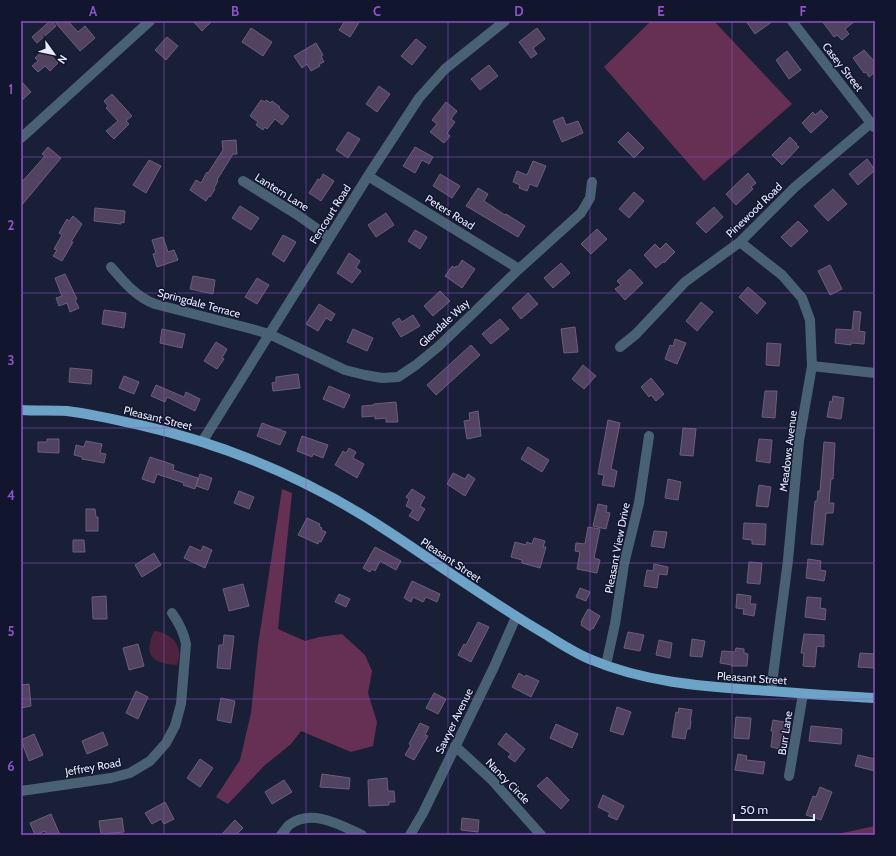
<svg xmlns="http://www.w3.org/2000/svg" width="896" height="856" font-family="Cabin,sans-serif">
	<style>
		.green { fill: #4d233f }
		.forest { fill: #663054 }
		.building { fill: #51435f; stroke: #6c5e7a }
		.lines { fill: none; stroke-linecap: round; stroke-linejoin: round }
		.minor { stroke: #496273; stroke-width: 10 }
		.major { stroke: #6da3c7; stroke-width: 10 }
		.grid { fill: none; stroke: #9052cb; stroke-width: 1; stroke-opacity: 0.55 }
		.labels { text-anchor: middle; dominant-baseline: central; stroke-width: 3; stroke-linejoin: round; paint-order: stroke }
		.street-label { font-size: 11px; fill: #e6ebfd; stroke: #11162e }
		.neatline { fill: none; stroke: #9052cb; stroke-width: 1.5 }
		.grid-label { font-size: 13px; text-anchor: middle; font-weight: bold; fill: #9052cb }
	</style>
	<rect width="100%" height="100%" fill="#1a1f38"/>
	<path class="green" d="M154,631C173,633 184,647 177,665C162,664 146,661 150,643C151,639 152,635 154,631Z"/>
	<path class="forest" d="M651,21H714L792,104L704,181L604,67Z
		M282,489L292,493L278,629L305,641L319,637L342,634L365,655L372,671L368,693L377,722L373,746L351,752L301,731L291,744L264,766L228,804L216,797L240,760L251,713L258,645Z
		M875,826V835H833Z"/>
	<path class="building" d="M50,21H52L56,26L37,43L32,37Z
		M54,21H68L78,32L85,26L95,38L80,51Z
		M193,21H212L202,31Z
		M345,21H360L350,37L339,30Z
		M746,21H773L755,34Z
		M822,21H855L845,29L849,34L842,40L837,35L834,37Z
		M251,28L272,42L263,56L242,42Z
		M537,28L545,39L533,48L537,54L531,58L519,42Z
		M167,37L178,46L166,60L155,50Z
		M416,39L426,47L412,65L401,56Z
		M316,43L323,55L321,56L324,62L319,64L320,66L311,71L307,64L302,68L294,56Z
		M45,49L58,63L50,71L45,66L38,72L32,66L38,61L35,58Z
		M864,50L875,62V72L869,77L866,72L864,73L853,58Z
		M787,51L801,70L789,79L776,60Z
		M489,65L498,76L480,90L471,79Z
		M21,81L31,92L21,101Z
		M379,86L390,94L377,112L366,104Z
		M112,94L132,116L126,121L129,124L114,139L106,131L118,121L106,108L108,106L104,101Z
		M261,100L265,102L266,100L271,103L272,101L280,107L279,108L289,116L282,125L275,119L267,129L265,127L263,130L256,125L258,122L250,116Z
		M446,102L457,111L451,119L455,122L447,133L450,136L444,143L430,132L437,124L432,120Z
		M821,110L828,117L811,133L802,123L813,112L815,115Z
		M563,117L566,125L578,121L583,133L562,142L553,121Z
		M348,132L360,139L348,158L336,150Z
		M628,132L644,148L634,158L618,142Z
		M790,137L797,144L796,145L799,147L782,165L772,155Z
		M236,140L237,154H233L217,180L218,181L214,188L215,189L210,197L209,196L206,201L190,190L196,180L201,183L207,172L208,173L223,150L222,141Z
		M48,147L61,158L21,206V183L45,156L42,154Z
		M415,147L433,157L429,164L422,160L415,173L403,166Z
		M867,159L875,170L858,185L849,174Z
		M149,160L161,166L146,193L133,185Z
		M533,161L546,166L537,187L530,184L527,191L519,188L520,185L513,182L517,171L527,175Z
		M748,173L756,183L751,187L753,189L736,205L726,194Z
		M323,174L334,181L321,201L309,193L318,179L320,180Z
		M440,174L460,186L452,198L433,186Z
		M478,188L488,194L484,201L505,215L506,214L525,226L518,237L466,206Z
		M833,189L847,204L828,221L814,206Z
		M634,192L644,201L629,218L619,209Z
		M240,206L259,218L251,230L232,218Z
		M714,207L723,217L706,233L696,223Z
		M95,208L125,211L124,223L121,222V224L94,221Z
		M386,213L394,225L376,237L368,225Z
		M73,216L82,224L71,242H73L62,261L53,256L57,250L54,249L62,235L59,233L67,219L69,221Z
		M798,221L808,231L791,247L781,237Z
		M597,229L607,239L591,254L581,244Z
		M415,230L427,237L420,249L408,241Z
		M283,235L296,242L284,262L272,254Z
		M163,237L168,252L174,250L178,260L157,267L153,254L156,253L152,240Z
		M666,243L675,252L664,263L663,262L656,268L644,255L655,244L660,249Z
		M349,253L360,261L356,268L361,271L352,283L337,273Z
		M462,260L475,269L462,288L445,276L452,266L455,268L456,266L458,267Z
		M561,263L570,273L553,288L544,278Z
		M830,265L842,289L830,295L818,271Z
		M630,269L643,283L625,300L615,289L621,285L617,281Z
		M65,274L77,299L75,300L79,308L70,312L67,303L59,306L56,298L62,296L55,278Z
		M193,276L215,280L213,294L190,289Z
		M257,278L269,285L257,304L245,297Z
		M748,287L766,303L757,314L739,297Z
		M440,291L450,301L433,316L424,306Z
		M528,293L538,304L521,319L512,308Z
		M701,302L713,312L697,331L686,321Z
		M319,304L335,314L331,321L326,318L318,331L306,324Z
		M104,310L126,313L124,328L102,324Z
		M854,311L861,312L859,331L865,332L864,344L851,343V345L835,343L836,329L852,330Z
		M413,315L420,326L401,337L392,323L399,318L402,322Z
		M500,319L509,329L491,344L482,334Z
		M575,327L578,352L564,353L561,329Z
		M162,329L185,334L182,348L160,343Z
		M353,329L373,338L367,351L347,342Z
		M675,339L686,343L677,364L665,359L670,345L673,346Z
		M216,342L227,349L222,358L224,359L217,369L204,361Z
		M767,343L781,344L779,366L766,365Z
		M471,345L480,355L436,395L427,385Z
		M583,365L596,376L584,389L572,379Z
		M70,368L92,370L91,384L69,382Z
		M298,374L300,388L273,391L272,383L276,382V377Z
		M124,376L139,382L134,394L119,388Z
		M651,378L664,394L656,401L651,395L649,397L641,387Z
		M156,385L184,397L186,392L200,399L195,411L167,397L165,402L151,396Z
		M329,386L350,395L344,408L323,399Z
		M765,391H777L775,418L762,417Z
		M833,396L844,398L841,419L827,417L830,401L832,402Z
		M396,402L398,422H386V418L375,419V416L362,417V406L374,405V404Z
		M478,411L481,436L467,439L464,421L470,420L469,413Z
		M608,420L620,423L611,469L617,471L614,487L602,485L604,475L598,474Z
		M262,423L286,432L280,445L257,436Z
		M683,428L696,429L693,456L680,455Z
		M302,436L328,445L323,458L313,454L312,457L297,451Z
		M47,439H59V453L38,452V442H47Z
		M759,439L772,440L770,463L756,461Z
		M86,441L102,444L100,453L106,454L104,463L82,459V457L74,455L76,445L84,447Z
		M824,442L835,443L833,479H831L829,503H834L833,513H826L823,545L811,544L815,501H817L818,491H820Z
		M528,447L549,460L542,472L521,459Z
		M349,448L356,452L353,458L364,464L357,478L335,465L343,451L346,453Z
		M150,457L174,465L173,470L198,478L195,489L183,485L184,483L157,474L154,483L142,479Z
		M453,473L465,479L468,474L475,479L465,496L447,484Z
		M200,474L212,478L208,490L196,486Z
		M668,479L681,482L678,500L665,498Z
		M759,485L771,487L768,507L756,506Z
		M412,489L425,497L420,506L425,509L418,521L409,516L413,510L406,506L409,499L406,497Z
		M239,491L254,497L249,509L234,503Z
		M598,504L607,506L606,512L610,513L606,529L593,526Z
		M86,509H95L96,517H98V531H86Z
		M307,518L320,524L319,526L322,528L321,530L326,532L321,542L319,541L318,544L298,535Z
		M744,523L766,524L765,545L752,544V540L743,539Z
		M588,527L600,529L594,558L600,560L597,573L577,569L580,552L575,551L576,543L585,544Z
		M654,531L667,532L664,548L651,546Z
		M534,538L545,541L543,547H546L540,568L522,563V560L511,557L515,542L526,545L527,542L532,544Z
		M73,540H84L85,552H73Z
		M190,546L201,551L203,546L212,550L205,568L184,558Z
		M375,547L401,561L396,570L380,561L375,571L372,569L370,572L363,568Z
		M154,553L161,565L142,577L135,565Z
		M808,559L821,561L820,570L826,571L824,581L806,578Z
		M749,562L762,563L760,584L747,583Z
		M654,564L668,567L667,575L659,574L657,588L644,586L647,570L653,571Z
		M412,581L440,594L437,602L426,597L423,602L413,597L411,602L404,598Z
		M243,584L249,606L229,611L223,589Z
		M580,588L590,592L586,601L576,597Z
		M339,594L350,599L346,607L335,602Z
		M737,594L751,596L750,604H756L754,616L743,614L744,609L736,608Z
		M106,596L107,619H93L92,597Z
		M807,597L821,598L820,608L826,609L825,620L805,617Z
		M588,609L600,616L593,629L592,628L590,631L581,625L582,623L581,622Z
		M478,622L489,627L471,662L458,655L464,644L466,645Z
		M628,632L644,635L640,651L624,648Z
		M804,634L824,635V647L817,646L815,667L803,666L804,653H801Z
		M224,635L234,636L230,669L217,668L219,645H223Z
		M692,639L705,641L702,657L690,656Z
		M659,640L672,643L670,658L656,655Z
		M138,644L144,666L129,670L123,648Z
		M736,648L744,649V653L748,654L747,666H731L732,665L720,663L722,651L735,652Z
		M860,653L875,654V668L858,667Z
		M519,673L525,677L526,675L539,681L531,697L512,687Z
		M29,684L31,706L21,708V685Z
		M136,691L148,697L138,719L126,713Z
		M434,693L446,699L438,714L426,708Z
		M221,698L235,701L231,723L217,720Z
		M617,707L631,712L623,735L610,731Z
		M679,708L692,710L690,721H691L690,729H687L685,739L672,737L676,712L678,713Z
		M736,717L751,718L749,739L734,738Z
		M773,720L790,723L789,732L783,731L780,749L771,747L773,731H771Z
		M420,723L429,727L425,735L428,736L414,760L405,755L411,745L409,744Z
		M556,724L578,734L572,748L550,738Z
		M811,726L842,729L841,744L809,741Z
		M103,732L108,745L87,754L82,741Z
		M506,733L525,749L515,762L508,757L511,754L498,744Z
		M34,734L43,755L29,761L21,740Z
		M738,754L747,756L746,760L765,762L763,774L735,770Z
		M858,755L875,759V771L855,766Z
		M200,759L213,768L200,787L187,778Z
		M322,774L350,778L349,789L320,787Z
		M547,777L569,800L561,809L537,786Z
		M387,778L388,791H394L395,802H389V805L369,806L368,780Z
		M284,780L292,792L272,804L265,792Z
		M820,787L832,792L821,820L806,815L813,796L816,797Z
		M603,795L624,806L617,820L608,816L610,813L598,807Z
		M165,802L174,819L164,824L161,819L152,824L145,813Z
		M51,814L60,835H47L45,831L35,835L30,823Z
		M122,818L124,832L101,834L99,821Z
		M462,818L479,820L478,832L461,830Z
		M235,820L243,828L236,835H221Z"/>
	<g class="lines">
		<path class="minor" d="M792,21L874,127
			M21,138L150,21
			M368,176L519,269
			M243,181L296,214L329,237
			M740,242L782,275L802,298L810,320L812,366L799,441L788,560L771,691
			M111,267C124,282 136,297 155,304L252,329L269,334L345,370L365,375L382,378L398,377L416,365L439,346L519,269L581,213L590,198L592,182
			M620,347L636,334L685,282L740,242L795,187L871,123
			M812,366L875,373
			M202,442L368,176L419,98L445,69L505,21
			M606,665L615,624L624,564L639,503L649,436
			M455,746L491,779L541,835
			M789,776L803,694
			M21,791L111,778L130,773L150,761L166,743L175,726L181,704L186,644C184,632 179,623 172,613
			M281,835C284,832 286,828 289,825C312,808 340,825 362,835
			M410,835L423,813L494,667L516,617"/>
		<path class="major" d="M21,410C36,411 52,410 67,411C92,414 116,420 140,425C228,445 314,482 389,532C439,565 488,600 540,631C557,641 574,653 592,660C644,682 700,686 755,690C795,693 835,696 875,698"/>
	</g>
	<path class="grid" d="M164,21V835M306,21V835M448,21V835M590,21V835M732,21V835M21,157H875M21,293H875M21,428H875M21,563H875M21,699H875"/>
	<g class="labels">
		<g class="street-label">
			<text transform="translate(843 67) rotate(52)">Casey Street</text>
			<text transform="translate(282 192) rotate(32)">Lantern Lane</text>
			<text transform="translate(754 210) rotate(-44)">Pinewood Road</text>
			<text transform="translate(450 212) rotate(32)">Peters Road</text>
			<text transform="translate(330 214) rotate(-58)">Fencourt Road</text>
			<text transform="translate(199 303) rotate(15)">Springdale Terrace</text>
			<text transform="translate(444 323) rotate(-43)">Glendale Way</text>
			<text transform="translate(158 418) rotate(14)">Pleasant Street</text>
			<text transform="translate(788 451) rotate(-83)">Meadows Avenue</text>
			<text transform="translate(617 548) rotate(-79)">Pleasant View Drive</text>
			<text transform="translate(451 560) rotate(34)">Pleasant Street</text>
			<text transform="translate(752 678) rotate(4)">Pleasant Street</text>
			<text transform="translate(454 721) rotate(-64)">Sawyer Avenue</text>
			<text transform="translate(785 733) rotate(-81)">Burr Lane</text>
			<text transform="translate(93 767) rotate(-10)">Jeffrey Road</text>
			<text transform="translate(508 781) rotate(46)">Nancy Circle</text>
		</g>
	</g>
	<rect width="896" height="856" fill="none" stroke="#11162e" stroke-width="44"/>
	<g transform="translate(54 54) rotate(123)" stroke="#11162e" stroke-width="3" paint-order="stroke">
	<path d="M0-3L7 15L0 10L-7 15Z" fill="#e6ebfd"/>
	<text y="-6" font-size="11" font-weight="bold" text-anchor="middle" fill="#e6ebfd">N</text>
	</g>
	<path d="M734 814v6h80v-6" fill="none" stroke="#e6ebfd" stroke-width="2"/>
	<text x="740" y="814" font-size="12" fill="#e6ebfd" stroke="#11162e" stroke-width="3" paint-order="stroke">50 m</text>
	<rect x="22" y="22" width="852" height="812" class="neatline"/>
	<g class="grid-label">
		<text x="93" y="16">A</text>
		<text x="235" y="16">B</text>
		<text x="377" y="16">C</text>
		<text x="519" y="16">D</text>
		<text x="661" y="16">E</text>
		<text x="803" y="16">F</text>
		<text x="11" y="94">1</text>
		<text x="11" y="230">2</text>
		<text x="11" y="365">3</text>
		<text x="11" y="500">4</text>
		<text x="11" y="636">5</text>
		<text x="11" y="771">6</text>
	</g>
</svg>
